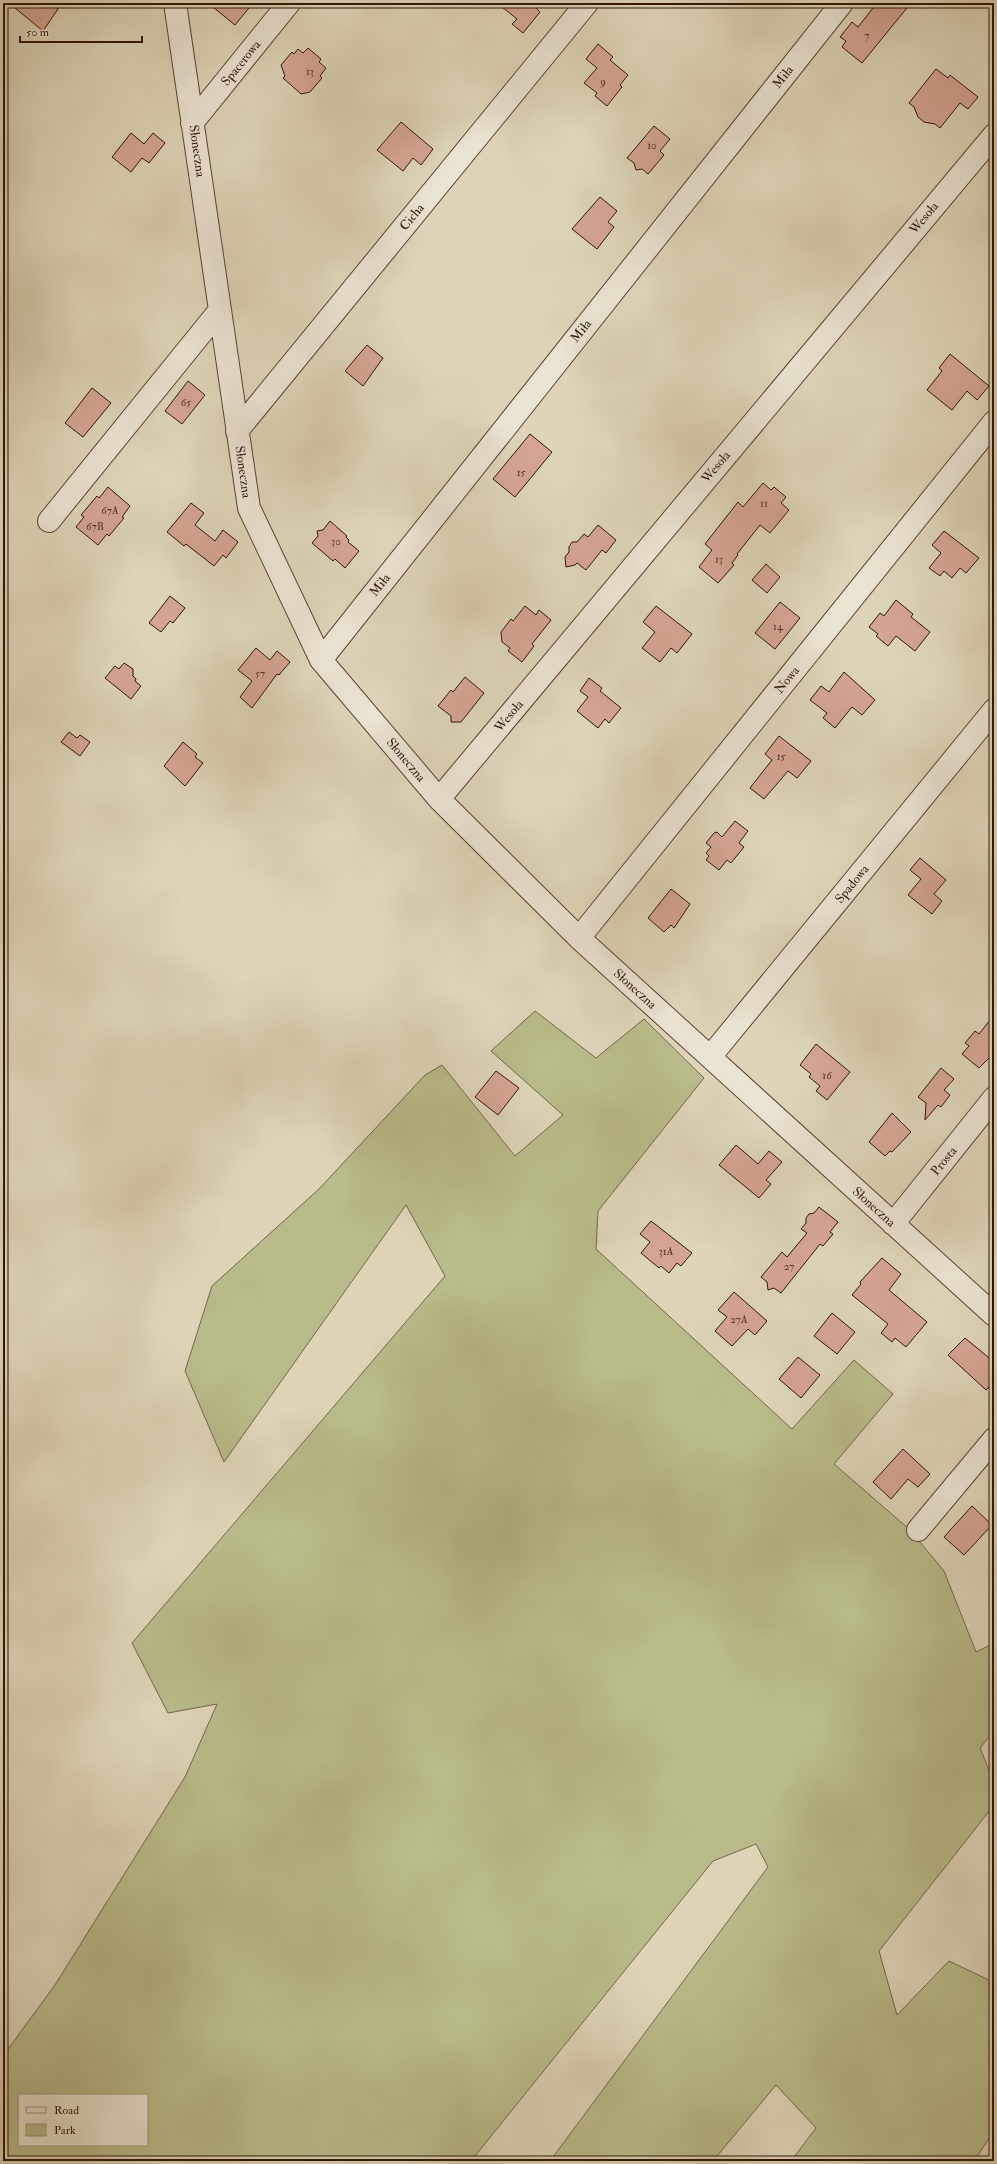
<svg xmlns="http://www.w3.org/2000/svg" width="997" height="2164" font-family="'IM FELL Double Pica',serif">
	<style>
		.green { fill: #b9bb8a; stroke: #74684a; fill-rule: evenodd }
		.building { fill: #d5a594; stroke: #2f1409 }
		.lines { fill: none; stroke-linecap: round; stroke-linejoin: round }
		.minor-casing { stroke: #5b4435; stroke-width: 24 }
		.minor { stroke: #eae4d2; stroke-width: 22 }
		.labels { text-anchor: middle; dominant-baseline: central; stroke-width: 3.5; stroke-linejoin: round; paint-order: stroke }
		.number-label { font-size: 11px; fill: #58382c }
		.street-label { font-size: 13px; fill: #2f1409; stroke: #eae4d2 }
	</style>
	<rect width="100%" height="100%" fill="#ded5b9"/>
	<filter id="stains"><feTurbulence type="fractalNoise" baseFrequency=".005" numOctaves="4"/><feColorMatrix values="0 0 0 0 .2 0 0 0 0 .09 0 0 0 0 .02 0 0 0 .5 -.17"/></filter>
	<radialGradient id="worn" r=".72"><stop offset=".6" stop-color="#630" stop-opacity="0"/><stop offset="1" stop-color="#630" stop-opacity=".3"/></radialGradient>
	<path class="green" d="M535,1011L596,1058L644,1019L704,1078L598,1211L596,1249L792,1429L854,1360L893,1394L834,1464L909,1529L944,1571L976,1652L994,1643V1731L980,1748L994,1782V1805L879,1951L897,2015L949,1961L993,1982L994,1979V2131L974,2161H791L816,2128L776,2085L713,2161H550L768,1867L756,1844L713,1861L471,2161H3V2056L55,1985L185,1777L217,1704L168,1713L132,1643L445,1276L406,1205L224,1462L185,1371L212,1286L319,1189L425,1075L442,1065L515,1156L563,1115L491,1051ZM19,2095H147V2145H19Z"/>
	<path class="building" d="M9,3H51L58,9L43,31Z
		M208,3H253L235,25Z
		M497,3H541L536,8L540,12L523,33L512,24L517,19Z
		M877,3H911L862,63L842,47L846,41L840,37L852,22L858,27Z
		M598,44L613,57L610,60L628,75L620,85L622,87L607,106L595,96L597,93L584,83L597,68L586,59Z
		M308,48L321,59L319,62L326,68L320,76L322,78L310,92L301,94L283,78L285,76L281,65L292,52L294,54L298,49L303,53Z
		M936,69L948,78L950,75L978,97L968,109L960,103L940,128L935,124L924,122L918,117L914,107L909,103Z
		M401,122L433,149L421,165L413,158L403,171L377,150Z
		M654,126L670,139L660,151L664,155L648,174L642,169L636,170L634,163L627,158Z
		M131,133L144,144L153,133L165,143L149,163L142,158L131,172L112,157Z
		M600,197L617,211L608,222L614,227L597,249L572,229Z
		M367,345L383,358L363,386L345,371Z
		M950,354L989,386L977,400L967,391L952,410L927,390L942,371L939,368Z
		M188,381L205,395L182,424L165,411Z
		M92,388L111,403L83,437L65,423Z
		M530,434L552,452L515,497L493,479Z
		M763,483L771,490L774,487L786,497L781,503L789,510L770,533L760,525L737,554L738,555L732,563L734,565L718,583L699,567L712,550L705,544L738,502L743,507Z
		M108,487L130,506L122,517L124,518L109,536L107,534L98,545L76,527L84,517L81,515L97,496L99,498Z
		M191,503L204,513L195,525L215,541L223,530L238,542L226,558L223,555L214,566L186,544L184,546L167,532Z
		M330,521L347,536L346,537L349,540L348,542L359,551L345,568L335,559L333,561L312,543L318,536L317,531L323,530Z
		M598,525L616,540L606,553L602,550L586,570L577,563L575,565L566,567L565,557L569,552V547L572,542H577L584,534L588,537Z
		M944,531L979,558L966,573L960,568L952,578L944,571L940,576L929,568L941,553L932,545Z
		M766,564L780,577L767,593L752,580Z
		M170,596L185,608L173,623L170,621L161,632L149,623Z
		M896,600L913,614L911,617L930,632L915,651L896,636L888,646L876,636L878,634L869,627L880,613L884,616Z
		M780,602L800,618L775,649L755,633Z
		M525,606L536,615L539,610L551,620L532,644L534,646L522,662L508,651L510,648L502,642L501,632L511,619L513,621Z
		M656,606L692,634L677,653L671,648L660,662L642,648L655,632L643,622Z
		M256,648L270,660L277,651L290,662L279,675L277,674L252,708L240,697L252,681L238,670Z
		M124,663L133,669V676L136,679L135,681L141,686L131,699L105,678L115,666L119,669Z
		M844,672L875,700L862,715L852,707L835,728L823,718L827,713L810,700L821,686L829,692Z
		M465,677L484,693L461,722H451V716L438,706L451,690L453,692Z
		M589,678L602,688L600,691L621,708L609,723L605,719L598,728L577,711L588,697L580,691Z
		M69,732L77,738L80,735L90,742L80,756L61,742Z
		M779,736L811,761L797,778L788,771L764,799L750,788L772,760L765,754Z
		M183,742L197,754L195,757L203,763L185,786L164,766Z
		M735,821L748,831L739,843L744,847L731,863L727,860L719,870L706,860L709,856L706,853L711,847L706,843L714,833L717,832L722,837Z
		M920,858L946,880L934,894L942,901L932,914L908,895L921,879L910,870Z
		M671,889L690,904L674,928L671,925L664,932L648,918Z
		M994,1015V1053L979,1068L962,1054L969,1046L965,1043L975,1031L979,1034Z
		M816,1044L850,1072L827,1100L816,1091L820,1086L809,1077L811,1074L800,1065Z
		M941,1068L954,1079L944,1090L950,1095L941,1107L938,1105L925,1120L926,1103L918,1097Z
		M496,1071L519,1088L498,1115L475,1097Z
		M892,1113L911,1132L892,1152L890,1151L885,1156L869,1142Z
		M736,1145L758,1164L769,1151L782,1162L766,1180L771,1184L759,1198L719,1165Z
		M819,1207L838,1222L830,1232L833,1234L823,1246L820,1244L781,1293L774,1288L768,1290L767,1282L761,1277L782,1252L787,1257L807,1233L801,1229L806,1223V1218L809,1214L814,1213Z
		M651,1221L692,1253L681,1266L677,1263L669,1273L661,1266L659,1268L641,1253L650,1242L640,1234Z
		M882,1258L901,1274L889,1290L927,1322L906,1347L895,1338L892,1342L881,1333L888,1324L852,1295L861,1284L860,1282Z
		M734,1292L767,1321L755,1335L748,1329L732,1346L715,1331L727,1317L718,1310Z
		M832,1313L855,1332L837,1354L814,1336Z
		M965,1338L994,1362V1382L986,1390L948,1355Z
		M798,1357L820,1375L801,1398L779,1379Z
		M903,1449L930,1474L918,1487L908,1479L891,1499L873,1482Z
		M972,1506L992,1525L964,1555L944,1537Z"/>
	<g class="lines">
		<g class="minor-casing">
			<path id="minor" d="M175,3L249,508L321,660L439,799L579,938L994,1315
				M192,123L289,3
				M237,431L587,3
				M49,521L220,310
				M321,660L842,3
				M439,799L994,135
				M579,938L994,422
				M710,1057L994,710
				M893,1224L994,1098
				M918,1530L994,1439"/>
		</g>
		<use href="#minor" class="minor"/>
	</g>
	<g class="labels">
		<g class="number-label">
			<text x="867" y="35">7</text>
			<text x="310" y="71">13</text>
			<text x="603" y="81">9</text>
			<text x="652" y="145">10</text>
			<text x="186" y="402">65</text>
			<text x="521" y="472">15</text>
			<text x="764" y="503">11</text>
			<text x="110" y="510">67A</text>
			<text x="95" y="526">67B</text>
			<text x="336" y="541">30</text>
			<text x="719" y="559">13</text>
			<text x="778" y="626">14</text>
			<text x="260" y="673">57</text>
			<text x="781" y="756">15</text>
			<text x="827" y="1075">16</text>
			<text x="666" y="1251">31A</text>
			<text x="789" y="1266">27</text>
			<text x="739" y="1319">27A</text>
		</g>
		<g class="street-label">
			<text transform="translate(241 63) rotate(-51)">Spacerowa</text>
			<text transform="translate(783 77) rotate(-52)">Miła</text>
			<text transform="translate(197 151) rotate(82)">Słoneczna</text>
			<text transform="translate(412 217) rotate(-51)">Cicha</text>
			<text transform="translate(924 218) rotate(-50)">Wesoła</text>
			<text transform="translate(581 331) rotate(-52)">Miła</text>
			<text transform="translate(716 467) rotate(-50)">Wesoła</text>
			<text transform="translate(243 472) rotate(82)">Słoneczna</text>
			<text transform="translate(380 585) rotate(-52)">Miła</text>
			<text transform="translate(787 680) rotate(-51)">Nowa</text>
			<text transform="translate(509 716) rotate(-50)">Wesoła</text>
			<text transform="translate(406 760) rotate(50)">Słoneczna</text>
			<text transform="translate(852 884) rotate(-51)">Spadowa</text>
			<text transform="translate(635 989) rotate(42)">Słoneczna</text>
			<text transform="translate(944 1161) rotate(-51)">Prosta</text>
			<text transform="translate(874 1207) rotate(42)">Słoneczna</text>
		</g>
	</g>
	<rect width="997" height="2164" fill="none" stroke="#ded5b9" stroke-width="16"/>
	<rect x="4" y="4" width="989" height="2156" fill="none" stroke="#2f1409" stroke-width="2"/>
	<rect x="8" y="8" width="981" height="2148" fill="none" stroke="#2f1409"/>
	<rect x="18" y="2094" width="130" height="52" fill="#eae4d2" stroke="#9f9182"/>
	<rect x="26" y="2107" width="20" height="6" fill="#eae4d2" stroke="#9f9182"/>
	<text x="54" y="2114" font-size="12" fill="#2f1409">Road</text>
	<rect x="26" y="2124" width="20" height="12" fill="#b9bb8a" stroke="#9f9182"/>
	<text x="54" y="2134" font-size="12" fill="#2f1409">Park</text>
	<path d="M20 36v6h122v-6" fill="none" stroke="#2f1409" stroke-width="2"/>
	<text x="26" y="36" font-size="12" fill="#2f1409" stroke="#eae4d2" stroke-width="3" paint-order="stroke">50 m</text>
	<rect width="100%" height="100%" filter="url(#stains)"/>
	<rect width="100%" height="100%" fill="url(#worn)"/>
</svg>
